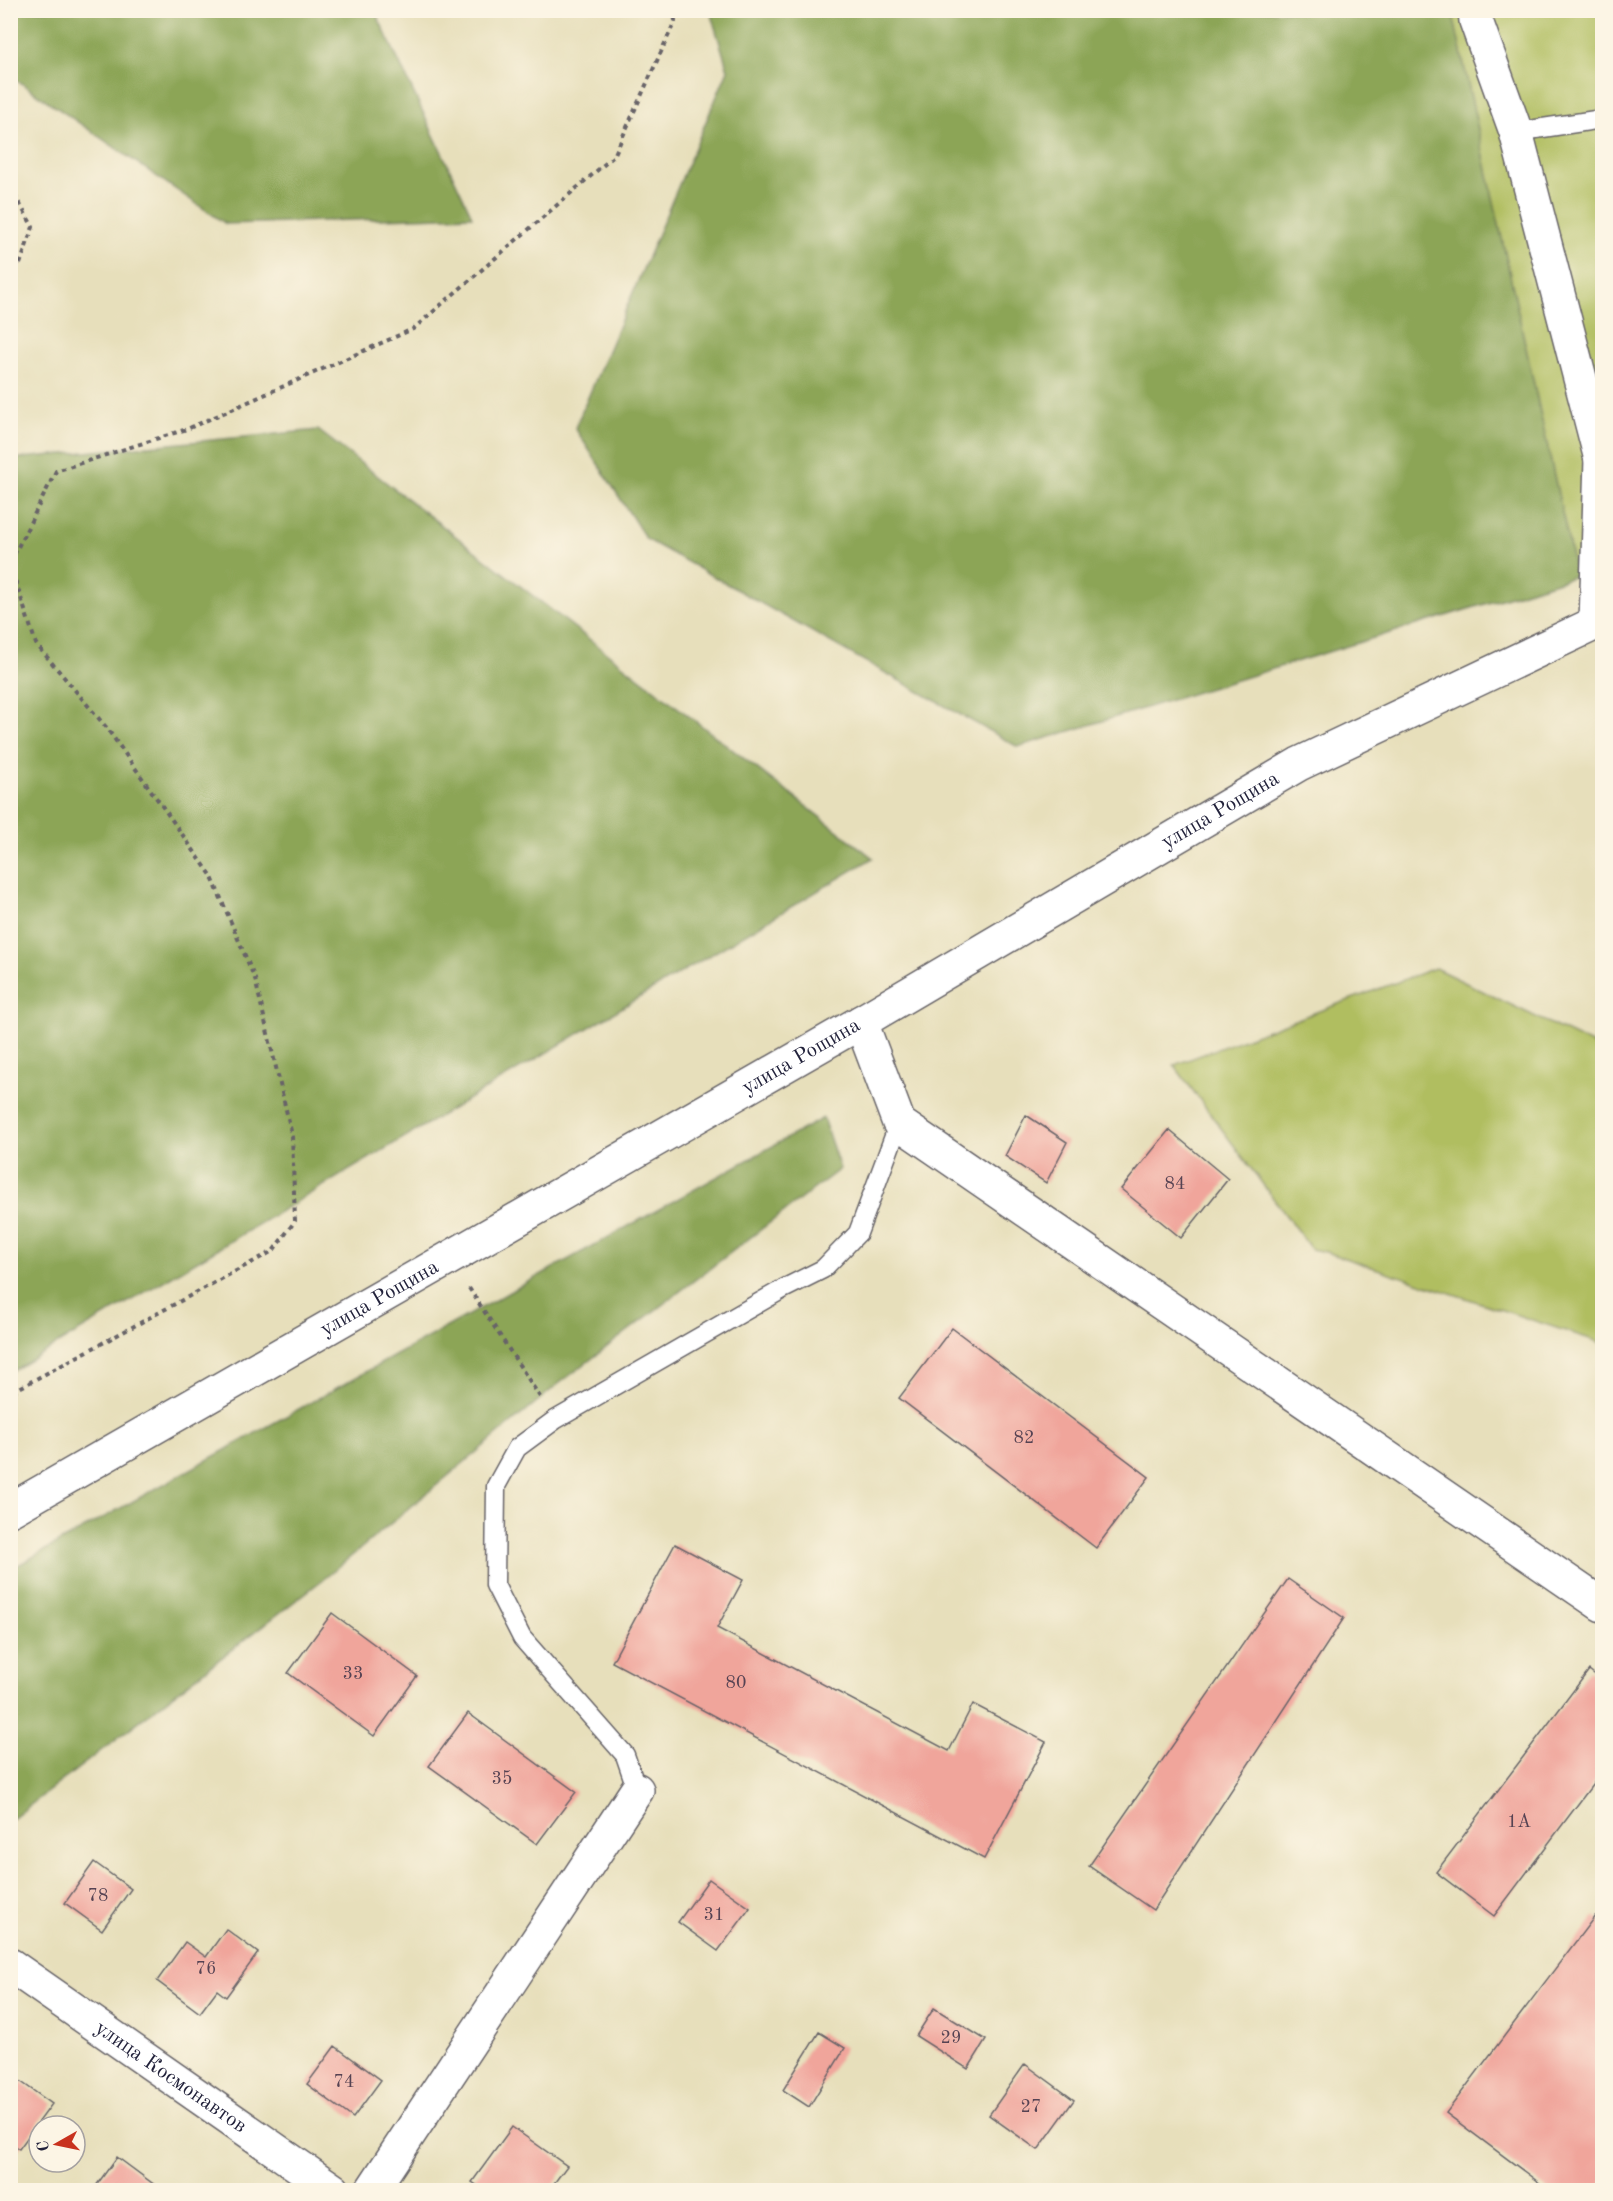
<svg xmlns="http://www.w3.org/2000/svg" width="1613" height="2201" font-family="'Old Standard TT',serif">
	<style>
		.green { fill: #b0be60; stroke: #69704e; stroke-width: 1.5 }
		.forest { fill: #8ca556; stroke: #576448; stroke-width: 1.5 }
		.building { fill: #f0a59b }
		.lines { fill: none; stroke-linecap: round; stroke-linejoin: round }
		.service-casing { stroke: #676468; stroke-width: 21 }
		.minor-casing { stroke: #676468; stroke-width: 36 }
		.tertiary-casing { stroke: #676468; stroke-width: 36 }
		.path { stroke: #676468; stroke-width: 4; stroke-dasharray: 4.5 4.5; stroke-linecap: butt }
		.service { stroke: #fff; stroke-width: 18 }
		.minor { stroke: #fff; stroke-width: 33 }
		.tertiary { stroke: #fff; stroke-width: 33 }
		.labels { text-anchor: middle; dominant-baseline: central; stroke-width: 4.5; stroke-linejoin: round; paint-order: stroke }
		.number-label { font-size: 18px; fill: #564353 }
		.street-label { font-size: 21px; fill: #22223b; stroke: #fcf5e5 }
	</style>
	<rect width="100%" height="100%" fill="#fcf5e5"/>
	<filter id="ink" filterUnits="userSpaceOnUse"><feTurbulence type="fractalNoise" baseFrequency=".0167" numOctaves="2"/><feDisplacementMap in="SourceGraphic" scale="12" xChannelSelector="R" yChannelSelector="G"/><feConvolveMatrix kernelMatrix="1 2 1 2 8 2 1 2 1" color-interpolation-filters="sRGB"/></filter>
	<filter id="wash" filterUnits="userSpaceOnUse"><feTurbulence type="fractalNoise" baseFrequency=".008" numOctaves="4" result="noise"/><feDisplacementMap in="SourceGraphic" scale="24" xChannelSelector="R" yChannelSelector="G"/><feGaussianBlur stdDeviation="1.35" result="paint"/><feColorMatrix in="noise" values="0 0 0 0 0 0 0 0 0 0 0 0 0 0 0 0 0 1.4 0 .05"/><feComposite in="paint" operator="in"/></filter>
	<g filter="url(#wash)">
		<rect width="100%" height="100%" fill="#e7dfbb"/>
		<path class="green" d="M1452,11H1602V572L1576,576Z
			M1435,968L1602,1049V1343L1326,1252L1311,1249L1174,1065Z"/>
		<path class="forest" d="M11,10L375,11L472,216L226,224L11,76Z
			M710,11H1452L1576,576L1018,747L646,539L575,428L728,70Z
			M318,430L873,858L11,1372V459Z
			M823,1118L840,1169L556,1386L330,1574L11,1820V1569Z"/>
		<g id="blocks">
			<path class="building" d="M1026,1115L1067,1142L1046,1183L1005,1156Z
				M1169,1130L1228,1179L1181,1238L1121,1189Z
				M952,1328L1149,1477L1096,1548L899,1398Z
				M675,1544L743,1580L717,1628L949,1751L973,1704L1046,1742L984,1859L612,1662Z
				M1288,1579L1344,1618L1153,1910L1089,1866Z
				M332,1613L417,1676L374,1736L288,1673Z
				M1589,1670L1602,1680V1772L1494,1916L1436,1872Z
				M468,1713L576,1792L537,1844L429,1766Z
				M94,1862L131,1889L102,1930L65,1903Z
				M709,1879L750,1908L718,1951L678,1922Z
				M1595,1916L1602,1922V2190H1549L1446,2113Z
				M226,1929L258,1953L226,1997L217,1990L200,2013L157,1981L185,1942L206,1957Z
				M934,2008L986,2040L968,2069L916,2036Z
				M819,2032L845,2048L809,2107L783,2090Z
				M335,2046L381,2080L353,2118L307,2084Z
				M1025,2064L1074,2100L1038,2150L989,2115Z
				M10,2074L52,2104L19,2149L10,2143Z
				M512,2127L567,2166L549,2190H484L472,2182Z
				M117,2157L156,2186L153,2190H93Z"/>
		</g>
	</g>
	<g filter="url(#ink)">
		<use href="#blocks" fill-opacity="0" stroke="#676468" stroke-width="1.5"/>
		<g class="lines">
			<g class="service-casing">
				<path id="service" d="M1516,132L1602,119
					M637,1790L625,1755L522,1638L495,1585L496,1486L517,1448L555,1420L783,1289L823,1269L858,1233L899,1123"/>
			</g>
			<g class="minor-casing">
				<g id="minor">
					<path d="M1475,10L1476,21L1516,132L1601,459H1602"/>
					<path d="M1596,623L1601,459"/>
					<path d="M861,1022L899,1123L1602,1605"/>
					<path id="s1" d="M10,1965L333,2190"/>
					<path d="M372,2190L637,1790"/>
				</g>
			</g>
			<g class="tertiary-casing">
				<g id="tertiary">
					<path id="s2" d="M10,1510L861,1022L1299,764L1596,623L1602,621"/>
				</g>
			</g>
			<path class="path" d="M10,187L33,227L19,267L10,269
				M10,563L56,471L187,429L413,329L614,156L675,21L674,10
				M10,564L36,644L106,727L211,875L255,979L292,1135L295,1221L273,1251L10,1393
				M469,1288L540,1397"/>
			<use href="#service" class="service"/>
			<use href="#minor" class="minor"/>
			<use href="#tertiary" class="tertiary"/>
		</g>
	</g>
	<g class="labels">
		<g class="number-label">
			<text x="1175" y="1184">84</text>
			<text x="1024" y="1438">82</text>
			<text x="353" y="1674">33</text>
			<text x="736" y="1683">80</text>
			<text x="502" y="1779">35</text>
			<text x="1519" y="1822">1А</text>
			<text x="98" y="1896">78</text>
			<text x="714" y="1915">31</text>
			<text x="206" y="1969">76</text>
			<text x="951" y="2038">29</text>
			<text x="344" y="2082">74</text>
			<text x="1031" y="2107">27</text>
		</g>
		<g class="street-label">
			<text stroke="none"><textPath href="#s2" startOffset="1398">улица Рощина</textPath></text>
			<text stroke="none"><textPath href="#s2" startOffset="912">улица Рощина</textPath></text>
			<text stroke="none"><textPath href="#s2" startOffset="426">улица Рощина</textPath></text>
			<text stroke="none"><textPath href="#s1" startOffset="196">улица Космонавтов</textPath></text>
		</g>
	</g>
	<rect width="1613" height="2201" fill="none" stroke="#fcf5e5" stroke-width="36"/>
	<g transform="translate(57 2144) rotate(261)"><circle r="28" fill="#fcf5e5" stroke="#a5a1a1" stroke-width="1.5"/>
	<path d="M0-4.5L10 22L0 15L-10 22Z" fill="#c8321e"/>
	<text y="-9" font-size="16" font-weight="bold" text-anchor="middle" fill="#22223b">С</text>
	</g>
</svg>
